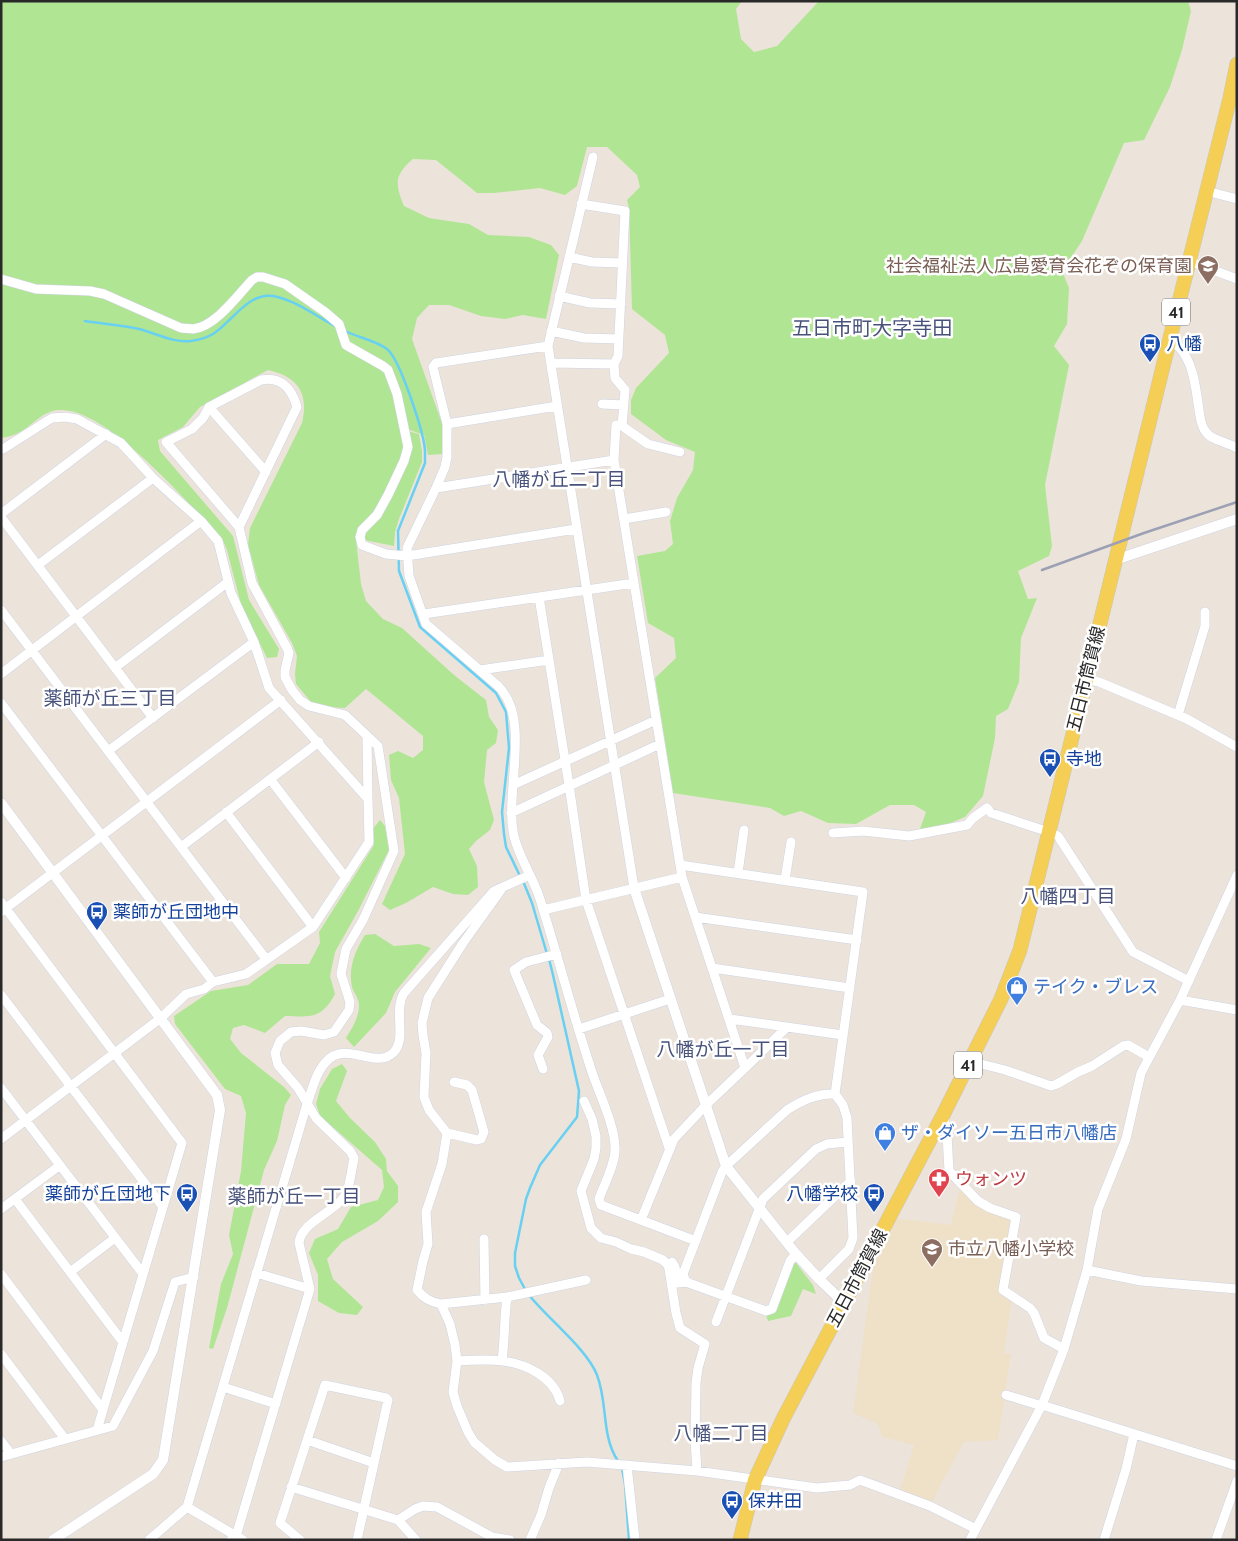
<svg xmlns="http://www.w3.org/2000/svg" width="1238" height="1541" font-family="Cabin,'Noto Sans JP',sans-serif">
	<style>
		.education { fill: #eee1c8 }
		.green { fill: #b0e594 }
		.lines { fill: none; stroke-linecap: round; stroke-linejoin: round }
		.stream { stroke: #68d0f2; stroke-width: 2.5 }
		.minor-casing { stroke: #cfd3e2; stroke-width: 10 }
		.tertiary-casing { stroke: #cfd3e2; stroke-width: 11 }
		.primary-casing { stroke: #c7c7c7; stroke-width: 15 }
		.minor { stroke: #fff; stroke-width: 9 }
		.tertiary { stroke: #fff; stroke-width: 10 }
		.primary { stroke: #f5ce55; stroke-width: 14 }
		.rail { stroke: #9ca0b4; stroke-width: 2.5 }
		.labels { text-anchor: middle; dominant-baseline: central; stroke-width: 5; stroke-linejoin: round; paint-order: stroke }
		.shield { fill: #fff; stroke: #696969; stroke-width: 1 }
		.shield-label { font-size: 16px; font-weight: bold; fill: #292929 }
		.education-label { font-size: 18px; fill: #785e54; stroke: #fff; text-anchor: end }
		.transit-label { font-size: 18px; fill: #164399; stroke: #fff; text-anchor: start }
		.street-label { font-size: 18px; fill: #292929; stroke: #fff }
		.shop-label { font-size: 18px; fill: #366cbe; stroke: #fff; text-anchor: start }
		.health-label { font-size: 18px; fill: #be3a42; stroke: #fff; text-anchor: start }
		.neighbourhood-label { font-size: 19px; fill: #48527b; stroke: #fff }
		.quarter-label { font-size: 20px; fill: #48527b; stroke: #fff }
	</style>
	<rect width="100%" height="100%" fill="#ece4da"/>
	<path class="education" d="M961,1186L1013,1219L1000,1293L1005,1294L1012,1299L1004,1353L1011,1354L998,1440L964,1442L941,1484L932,1503L900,1491L914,1445L882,1437L878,1424L853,1413L875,1254L895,1218L952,1225V1218Z"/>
	<path class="green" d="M1,1H742L736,9L741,39L754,52L777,46L819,1H1188L1191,11L1182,50L1170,87L1144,140L1124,143L1082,241L1062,271L1069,288L1067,324L1054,346L1069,365L1045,485L1052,546L1049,556L1018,571L1028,599L1037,598L1021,638L1019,682L1008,709L996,716L995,738L983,796L965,817L938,828L920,829L926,812L914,805H890L856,824L828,823L801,811L784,816L770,808L673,793L655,678L676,658L674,638L648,623L637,556L665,551L673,544L670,521L677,498L693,470L695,452L666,440L631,414V400L636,388L669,353L665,335L632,309L629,208L627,200L640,187L637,175L607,147H587L577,186L565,195L540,188L494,193H477L436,160L413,159C394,175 395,184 404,206L429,218L469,224L488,235L529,237L551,245L559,255L546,319L523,315L505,319L481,316L449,305H429L417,318L412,339L444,429L443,454L428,455L424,435L407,429L400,463L382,500L359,529L356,540L361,584L366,601L383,619L402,628L454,675L486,700L489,717L498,730L496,743L487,750L484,782L494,820L490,830L476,841L469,849L477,866L478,887L468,895L453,894L433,887L406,903L390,910L382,904L405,854L399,798L391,780L389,755L398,751L413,758L423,750V736L366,689L345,708L326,707L311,702L296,684L295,674L297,656L292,643L259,585L248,545L250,528L302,423C309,393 298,377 268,370L200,407L183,427L158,440L160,451L233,536L249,600L279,649L277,657L267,658L242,608L227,550L222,538C189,505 107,407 59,410C41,411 32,427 16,434C12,436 6,437 1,438Z
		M408,431L419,434L422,451V462L399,519L395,532L394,546L364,540L366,533L378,518L389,500Z
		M380,820L385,826L389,850L358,911L335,952L330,976L335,994C322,1019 310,1017 285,1016L265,1033L244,1025L233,1028L230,1039L241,1053L284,1087L291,1095L285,1105L277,1141L264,1170L227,1308L213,1349L209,1348L221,1284L233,1254L229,1235L241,1171L246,1113L241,1096L225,1089L175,1024L174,1016L211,991L248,985L277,964H309L320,943L319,932L374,845L372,830Z
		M375,934L394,946L419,944L431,948L395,992L386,1013L354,1047L346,1038C352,1028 359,1018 359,1005C359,999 354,993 352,987C348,968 355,951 365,935Z
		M342,1064L347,1071L336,1101L350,1118L375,1142L386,1159L387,1171L398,1186V1202L378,1221L342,1242L327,1259L333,1279L363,1307L357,1315L339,1313L318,1301V1275L309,1253L315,1239L338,1229L351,1207L378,1200L384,1187L382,1170L320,1116L316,1104L320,1089L332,1069Z
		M794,1263H796L813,1285L816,1294L803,1289L791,1316L768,1321L766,1315L776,1312Z"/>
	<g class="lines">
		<path class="stream" d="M85,321C103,324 121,325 139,329C156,333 172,343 191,341C198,340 206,338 213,334C231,323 248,292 273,296C295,300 316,316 335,326
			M345,331C357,337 377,341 387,349C400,359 424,433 425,451C425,455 425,459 425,463L398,531L399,571L420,627L496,693L506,712L509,748L502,812L504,834L506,847L520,876
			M523,881L532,903L547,954
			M526,1291L519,1278L515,1266V1253L526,1199L530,1188L540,1165L577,1117L579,1091L553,975L549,959
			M529,1295C548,1319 587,1349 597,1375C608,1403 601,1436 618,1461
			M622,1468L625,1484L629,1540"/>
		<g class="minor-casing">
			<path id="minor" d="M593,157L548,346L634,888
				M1206,191L1237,199
				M569,257L592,262L622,263
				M1189,261L1237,279
				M1,279L36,289L90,291L104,294L181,328C185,328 190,329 193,329C215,327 238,295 252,280L257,277H263L285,284L325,312L339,324L346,345L383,366L388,370L397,394L408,447L404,461L388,495L377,515L362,530L360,537L362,545L386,554L407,556L576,529
				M559,296L590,303L621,304
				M551,331L584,338L619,339
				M1169,342C1172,343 1176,345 1179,347C1194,363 1196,390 1199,410C1200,417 1201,427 1206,432C1212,441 1228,442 1237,448
				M548,346L436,363L433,367L447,424V457L445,467L436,488L407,548L409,576L426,624L498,686C532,719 504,792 514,836C519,858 533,877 540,899C557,954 572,1011 590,1066C597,1090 615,1124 615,1148C616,1162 604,1185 599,1199L601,1205L696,1241
				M551,363L614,364L618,356L625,211L581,204
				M614,364L615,378L625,390L622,426L616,425L614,460L682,877L745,1068
				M602,404L624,405
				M209,407L266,472
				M447,424L557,406
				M622,426L648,444L680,452
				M1,448L3,449L47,421L52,418L65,417L77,419L121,443L153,478L201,521L218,541L231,593L254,642L269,688L368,799L369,842L313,927L246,974L213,982L204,989L186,994L161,1018L1,1139
				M436,488L614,460
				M1,514L106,434
				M1,517L153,718
				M624,519L666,512
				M38,565L153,478
				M539,597L569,785L586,900L669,1148
				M1,610L266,959
				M424,614L634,583
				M116,667L228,582
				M480,670L549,660
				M1,674L201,521
				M1085,679L1099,682L1187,719L1237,747
				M1,703L213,982
				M1178,715L1205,626V612
				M367,736L368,799
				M108,751L254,642
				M270,779L346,878
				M513,785L656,720
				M226,812L313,927
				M511,813L660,744
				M833,833L863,831L909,836L967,825L973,818L987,808L991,813L1049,832L1058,836L1133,952L1189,981
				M181,847L319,742
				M680,865L863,892L835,1094
				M738,873L744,830
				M785,880L791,842
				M1,902L182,1143L97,1430
				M543,910L682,877
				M1,912L281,700
				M695,917L857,940
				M712,968L850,988
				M1,995L163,1207
				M1180,1000L1237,1010
				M730,1019L843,1035
				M579,1029L670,999
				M969,1061L1005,1070L1051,1086L1057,1084L1078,1072L1092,1066L1123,1046L1128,1045L1149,1057
				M543,1069L538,1055L548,1037L547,1033L537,1025L514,970L526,962L557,954
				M454,1082L467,1085L472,1090L484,1132L481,1139L477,1140L447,1133L429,1110L424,1097L426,1053L423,1035L422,1023L428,998L463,943L501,890
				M1,1088L143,1274
				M584,1101L592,1119L596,1136V1148L594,1159L581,1191L591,1228L601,1238L616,1242L631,1249L644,1252L663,1260L668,1265L669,1269L676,1313L680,1328L705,1344L698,1368L696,1383L695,1440L697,1471
				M943,1116L947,1134L949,1171L978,1201L990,1208L1016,1217L1003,1290L1030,1308L1034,1313L1044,1338L1064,1349
				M447,1133L442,1164L426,1212L428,1244L423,1261L417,1290C424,1298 430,1302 441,1304L507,1297L586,1280
				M15,1199L122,1341
				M1,1209L59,1166
				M641,1220L674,1139L706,1105L745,1068L786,1028
				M484,1239L485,1300
				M787,1242L851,1181
				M796,1254L790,1261L772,1309L766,1311L686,1282L683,1274L722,1172L726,1166L787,1110C802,1100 817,1093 835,1094L843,1105L847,1118L853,1238L849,1249L819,1279
				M672,1262L675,1267L678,1283L686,1282
				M1087,1270L1141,1281L1237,1289
				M70,1272L115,1238
				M256,1273L310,1289
				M1,1274L103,1410
				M441,1304L450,1324L455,1345L457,1361L453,1392L457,1406L468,1432L474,1442L495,1460L507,1467L587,1462L697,1471L817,1488L850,1485L860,1480L930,1506L976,1529
				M716,1322L763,1199L816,1149L827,1144L848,1142
				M1,1354L65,1439
				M502,1360C505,1339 504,1318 507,1297
				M457,1361C472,1360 488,1359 503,1361C526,1364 554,1377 560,1401
				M223,1387L276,1404
				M1006,1395L1042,1406
				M1042,1405L1237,1466
				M307,1440L374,1463
				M1,1441L11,1454
				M1,1457L113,1426L153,1351L175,1282L194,1277
				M627,1465L635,1540
				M291,1487L398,1520L416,1540
				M187,1507L307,1104C312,1090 316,1072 326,1062C346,1039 376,1071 394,1052C407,1038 393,1011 404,993L494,891L530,875
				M398,1520L415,1509L423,1506L437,1507L492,1537L510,1540
				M149,1540L187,1507L243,1540
				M231,1540L236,1536L310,1289L299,1243C301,1222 333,1213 344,1197C350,1188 351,1173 353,1163L354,1158L350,1151L316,1118L298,1088L278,1065L275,1053L280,1041L291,1032L301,1031L324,1035L334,1032L349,1010L350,1002L341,974L346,949L363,920L394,851L378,746L345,715L309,706L300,700L292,690L285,677V670L289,653L287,648L252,583L239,527L297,407C292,389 281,376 261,380L209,407L203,418L192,429L166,442L239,527
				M300,1540L280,1523L325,1385L386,1398L388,1400L357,1540
				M530,1540L541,1515L549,1488L559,1463
				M970,1540L1042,1405L1064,1349L1087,1270L1098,1209L1126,1139L1141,1073L1180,1000L1237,875
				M1104,1540L1126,1469L1134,1434
				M1216,1540L1237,1481"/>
		</g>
		<g class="tertiary-casing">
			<path id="tertiary" d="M1115,560L1237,519
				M1,803L217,1095L220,1110L163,1460L153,1474L53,1540
				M634,888L726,1166L796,1254L819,1279L844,1303"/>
		</g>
		<g class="primary-casing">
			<path id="primary" d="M740,1540L755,1480L783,1419L943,1115L1001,999L1020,950L1169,342L1230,98L1237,64"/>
		</g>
		<use href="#minor" class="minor"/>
		<use href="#tertiary" class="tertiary"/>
		<use href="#primary" class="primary"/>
		<path class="rail" d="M1042,570L1144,533L1237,502"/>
	</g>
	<defs>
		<g id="school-pin" transform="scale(1.125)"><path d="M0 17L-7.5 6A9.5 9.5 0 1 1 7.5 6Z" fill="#8d6e63" stroke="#fff"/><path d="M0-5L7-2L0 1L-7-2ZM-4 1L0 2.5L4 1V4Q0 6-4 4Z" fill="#fff"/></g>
		<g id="bus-pin" transform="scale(1.125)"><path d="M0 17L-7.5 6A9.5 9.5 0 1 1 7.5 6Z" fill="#1a4fb4" stroke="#fff"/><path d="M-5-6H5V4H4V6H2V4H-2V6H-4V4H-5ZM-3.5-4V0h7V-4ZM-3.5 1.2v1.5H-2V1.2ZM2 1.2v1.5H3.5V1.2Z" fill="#fff"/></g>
		<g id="shop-pin" transform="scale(1.125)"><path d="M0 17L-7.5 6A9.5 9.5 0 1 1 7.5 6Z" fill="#3f7fe0" stroke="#fff"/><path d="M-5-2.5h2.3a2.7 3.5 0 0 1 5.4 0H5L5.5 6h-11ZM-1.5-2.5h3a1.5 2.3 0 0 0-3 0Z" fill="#fff"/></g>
		<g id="pharmacy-pin" transform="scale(1.125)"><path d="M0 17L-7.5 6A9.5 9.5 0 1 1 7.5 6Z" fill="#e0444e" stroke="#fff"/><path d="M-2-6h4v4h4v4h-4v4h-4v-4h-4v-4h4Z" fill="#fff"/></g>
	</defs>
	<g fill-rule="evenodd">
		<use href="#school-pin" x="1208" y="266"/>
		<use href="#bus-pin" x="1150" y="344"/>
		<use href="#bus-pin" x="1050" y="759"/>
		<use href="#bus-pin" x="97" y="912"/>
		<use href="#shop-pin" x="1017" y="987"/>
		<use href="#shop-pin" x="885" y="1133"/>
		<use href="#pharmacy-pin" x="939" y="1179"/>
		<use href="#bus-pin" x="187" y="1194"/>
		<use href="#bus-pin" x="874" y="1194"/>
		<use href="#school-pin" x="932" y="1249"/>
		<use href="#bus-pin" x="732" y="1501"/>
	</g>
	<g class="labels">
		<g class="shield">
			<rect x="1162" y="298.5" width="28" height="27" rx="4"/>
			<rect x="954" y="1051.5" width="28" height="27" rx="4"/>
		</g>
		<g class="shield-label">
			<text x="1176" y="312">41</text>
			<text x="968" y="1065">41</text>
		</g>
		<g class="education-label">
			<text x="1192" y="266">社会福祉法人広島愛育会花ぞの保育園</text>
			<text x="948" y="1249" text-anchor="start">市立八幡小学校</text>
		</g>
		<g class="transit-label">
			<text x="1166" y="344">八幡</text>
			<text x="1066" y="759">寺地</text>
			<text x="113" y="912">薬師が丘団地中</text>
			<text x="171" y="1194" text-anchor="end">薬師が丘団地下</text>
			<text x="858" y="1194" text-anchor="end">八幡学校</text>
			<text x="748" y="1501">保井田</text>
		</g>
		<g class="street-label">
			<text transform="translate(1086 679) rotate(-76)">五日市筒賀線</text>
			<text transform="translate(857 1278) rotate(-62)">五日市筒賀線</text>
		</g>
		<g class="shop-label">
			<text x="1033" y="987">テイク・ブレス</text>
			<text x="901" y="1133">ザ・ダイソー五日市八幡店</text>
		</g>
		<g class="health-label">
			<text x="955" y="1179">ウォンツ</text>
		</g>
		<g class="neighbourhood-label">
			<text x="559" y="479">八幡が丘二丁目</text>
			<text x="110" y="698">薬師が丘三丁目</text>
			<text x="1068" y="896">八幡四丁目</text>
			<text x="723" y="1049">八幡が丘一丁目</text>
			<text x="294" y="1196">薬師が丘一丁目</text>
			<text x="721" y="1433">八幡二丁目</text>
		</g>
		<g class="quarter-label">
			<text x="872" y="328">五日市町大字寺田</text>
		</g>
	</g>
	<rect width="1238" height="1541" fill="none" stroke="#292929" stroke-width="5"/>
</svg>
